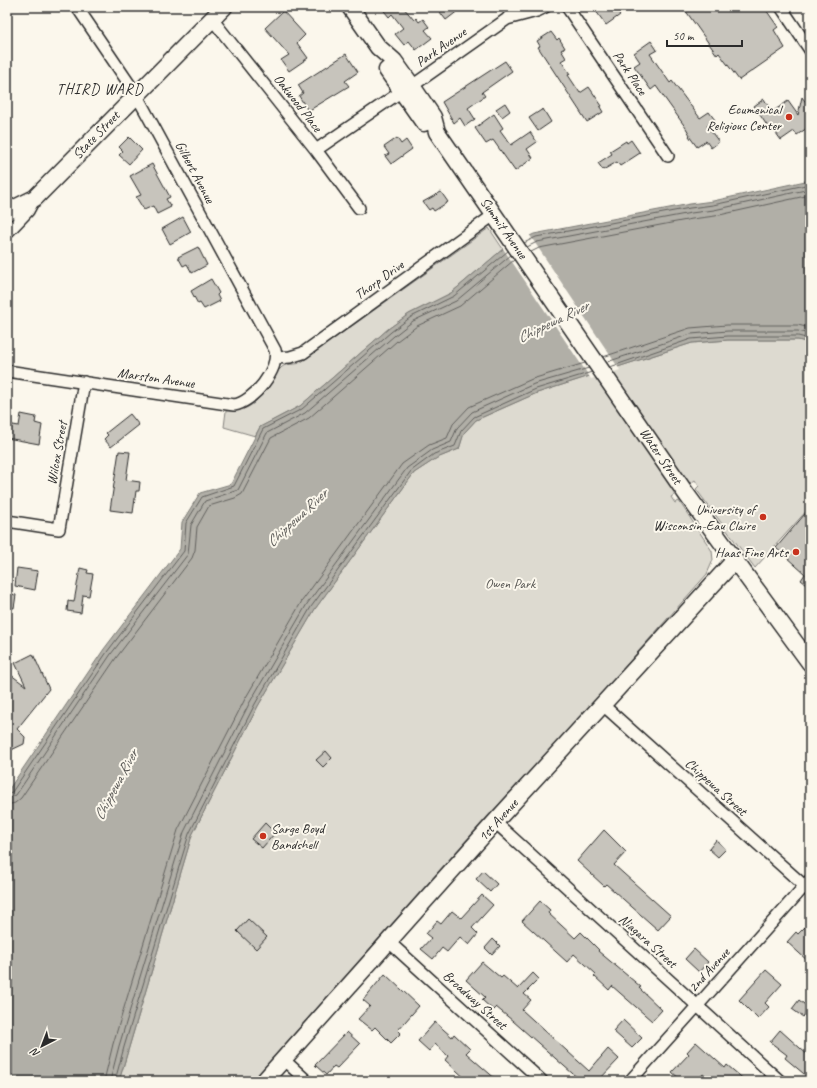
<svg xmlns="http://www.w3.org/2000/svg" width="817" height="1088" font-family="Caveat,sans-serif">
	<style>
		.green { fill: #dddad0; stroke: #84827e }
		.water { fill: #b1afa7; stroke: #7b7a75 }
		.pier { fill: #fbf7ec }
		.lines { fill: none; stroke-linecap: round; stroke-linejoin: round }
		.shore { stroke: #61605d; stroke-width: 1 }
		.building { fill: #c7c4bc; stroke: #2b2b2b }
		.street-casing { stroke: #2b2b2b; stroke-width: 14 }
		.secondary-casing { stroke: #2b2b2b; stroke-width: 19 }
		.street { stroke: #fbf7ec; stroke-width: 11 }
		.secondary { stroke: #fbf7ec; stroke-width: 16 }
		.poi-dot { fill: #c8321e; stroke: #fbf7ec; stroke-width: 1.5 }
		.labels { text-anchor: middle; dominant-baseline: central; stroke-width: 4; stroke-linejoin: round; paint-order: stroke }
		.street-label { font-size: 14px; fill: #2b2b2b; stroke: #fbf7ec }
		.poi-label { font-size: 14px; fill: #2b2b2b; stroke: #fbf7ec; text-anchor: end }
		.park-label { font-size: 14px; fill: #585754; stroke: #fbf7ec }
		.neighbourhood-label { font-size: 15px; letter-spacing: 1px; fill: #2b2b2b; stroke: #fbf7ec }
		.water-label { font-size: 15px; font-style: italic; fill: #5a5956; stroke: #fbf7ec }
	</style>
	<rect width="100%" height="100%" fill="#fbf7ec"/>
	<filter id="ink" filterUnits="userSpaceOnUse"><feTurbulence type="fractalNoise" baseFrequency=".025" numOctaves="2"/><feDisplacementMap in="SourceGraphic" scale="8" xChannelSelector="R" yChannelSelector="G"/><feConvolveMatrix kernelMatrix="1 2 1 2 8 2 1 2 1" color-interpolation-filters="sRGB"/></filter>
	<g filter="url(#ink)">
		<path class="green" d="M489,228L503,249L451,293L409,314L388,329L300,406L260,427L255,436L224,427L226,411C263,412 260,387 282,367C287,363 295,365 300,363Z
			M728,340H798L810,343V507L755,568L696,489L699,486L695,480L671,497L675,503L679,501L712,551L713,560L707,574L583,714L486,818L252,1081H119L192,835L258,706L315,609L414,473L437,458L459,449L464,433L476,420L537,393L692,343Z"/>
		<path class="water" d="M810,180V343L798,340H728L692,343L537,393L476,420L464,433L459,449L437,458L414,473L315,609L258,706L192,835L119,1081H7V792L104,649L180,549L182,522L200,493L231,484L260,427L300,406L388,329L409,314L451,293L503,249L534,234L690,204L713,201Z"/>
		<path class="pier" d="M529,234L620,370L591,379L502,247Z"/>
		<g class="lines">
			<path class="shore" d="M524,243L536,237L690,208L713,205L810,184
				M527,247L537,242L691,213L714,210L810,189
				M531,252L539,248L692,219L715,216L810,195
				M603,357L690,328L727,325H798L810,328
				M607,362L691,334L728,331H798L810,334
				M610,367L691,339L728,336H798L810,339
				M7,794L12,792L107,652L184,551L186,523L202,497L234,486L263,429L302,409L391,332L411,317L454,296L508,251
				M7,799L16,795L111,654L188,554L191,525L205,501L238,490L267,433L305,413L394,336L413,321L456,301L511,255
				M7,805L15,803L21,798L116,658L192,558L195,550L197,527L209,506L235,498L242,494L271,438L309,418L397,341L417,326L460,306L514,260
				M104,1081L113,1044L178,830L245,699L302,601L402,464L429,445L447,438L453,424L469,407L532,379L585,363
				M110,1081L119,1046L184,832L250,702L307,604L407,468L432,450L451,442L457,428L472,412L534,384L589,368
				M115,1081L124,1047L189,834L255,704L311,607L411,471L434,454L455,446L461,431L474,417L536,389L592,372"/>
		</g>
		<path class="building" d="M381,7H403L414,20L416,18L419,22L423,19L429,27L425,30L432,38L416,50L409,41L404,45L395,34L403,28L392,14L389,17Z
			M436,7H463L446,20Z
			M593,7H615L620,15L606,25Z
			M683,7H764L778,27L774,30L785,48L739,80L719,53L717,55Z
			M283,11L305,35L297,43L308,58L289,71L281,60L289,55L265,28Z
			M551,32L557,40L559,38L565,48L561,50L566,58L561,61L570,74L568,75L580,93L589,87L602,106L600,107L603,112L587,122L538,47L540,46L537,41Z
			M651,41L657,50L650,54L670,83L672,81L700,118L709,112L715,120L707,126L719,142L711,148L706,141L697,147L689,136L690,135L686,128L656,86L651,90L634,66L640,62L634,53Z
			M346,54L358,72L345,81L349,86L308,111L299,96L303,93L298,85Z
			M505,61L512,71L482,92L485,96L468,108L475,119L465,126L460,118L454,123L442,102Z
			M802,97L810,108V126L797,135L794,131L781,140L771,126L768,127L754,106L764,99L772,112L788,101L798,115Z
			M505,103L510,111L502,117L496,109Z
			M543,109L551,122L538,131L529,118Z
			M494,114L503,128L500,130L511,145L530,132L537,142L527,149L533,158L515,171L493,140L486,144L475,128Z
			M129,137L142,150L129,164L119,155L123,151L119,147Z
			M397,138L401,144L406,140L412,149L391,164L385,156L389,154L384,147Z
			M631,140L640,153L620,166L617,162L603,170L598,163L612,154L610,151L626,141L627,143Z
			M152,164L170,197L166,199L171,207L157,214L153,206L144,210L136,197L141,195L130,176Z
			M441,192L448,202L434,211L432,208L429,210L423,202Z
			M183,217L191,232L170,244L162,229Z
			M198,247L207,265L192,273L187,264L183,266L178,257Z
			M211,279L219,293L217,295L220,301L204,309L200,303L198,304L191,291Z
			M21,414L36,417L35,423L42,425L39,444L7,438V424L19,426Z
			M130,414L139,425L111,447L104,439L108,435L106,433Z
			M119,451L130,452L126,480L140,482L139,491H136L133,513L110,510Z
			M810,508V587L801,580L805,574L776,548Z
			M17,568L38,571L35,590L15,586Z
			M80,568L88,570L87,573L93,574L89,596L83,595L81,613L67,611L68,601L74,602Z
			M7,593L16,595L14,608L7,607Z
			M33,654L49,689L17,729L25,737L24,744L7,752V672L26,686L15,663Z
			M326,751L332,758L323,767L316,760Z
			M265,823L275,833L262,848L251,839Z
			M604,830L626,852L614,865L671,916L658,930L606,884L604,886L577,861Z
			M716,840L726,849L718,857L709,849Z
			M483,871L497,884L490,892L476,879Z
			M482,895L493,905L472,928L478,934L469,945L460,937L447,952L442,948L433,959L421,949L431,938L426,934L437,921L441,924L452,911L461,918Z
			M540,901L550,910L548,913L575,938L581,932L599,950L598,951L641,987L639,988L662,1010L652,1021L612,986L609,990L594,976L596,974L574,954L567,962L522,921Z
			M248,919L267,937L256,949L237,931Z
			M805,927L810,932V963L787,942L796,932L798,934Z
			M493,939L500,946L492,955L485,948Z
			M694,949L708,962L699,972L685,959Z
			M482,962L501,978L503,976L518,989L533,973L539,979L524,994L531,1000L522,1010L589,1071L608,1049L619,1059L598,1081H581L513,1021L496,1007L493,1010L482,1000L485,997L466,980Z
			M766,970L782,984L765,1003L769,1007L758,1019L739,1000Z
			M385,974L419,1006L398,1030L401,1033L391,1043L375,1027L372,1030L358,1019L370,1006L363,1000Z
			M799,1000L809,1008L803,1017L792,1009Z
			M623,1020L642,1038L632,1048L613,1031Z
			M435,1022L452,1037L454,1034L470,1049L466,1053L498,1081H468L445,1060L448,1056L435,1044L429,1051L418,1041Z
			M780,1030L810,1057V1079L785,1058L787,1055L770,1042Z
			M347,1032L360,1044L337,1068L334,1066L326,1075L315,1065Z
			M696,1042L725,1068L727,1065L746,1081H711L703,1074L696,1081H682L672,1072L689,1054L687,1052Z"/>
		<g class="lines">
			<g class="street-casing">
				<path id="street" d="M567,7L668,156
					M781,7L810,50
					M212,19L316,150L359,208
					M507,19L537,11L545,7
					M412,86L507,19L516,7
					M316,150L402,91
					M7,233L28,211L35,198
					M277,358L290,357L303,353L495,214
					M7,371L234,405C253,402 280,369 275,350L136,94L77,7
					M7,521L59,529L84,382
					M603,705L810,891
					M495,822L780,1081
					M388,941L542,1081
					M284,1060L307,1081
					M630,1081L810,880"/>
			</g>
			<g class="secondary-casing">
				<path id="secondary" d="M350,7L378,47L394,61L412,86L433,117L437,132L687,495L810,663
					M387,70L424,123
					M7,212L35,198L224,7
					M264,1081L495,822L734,561"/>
			</g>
			<use href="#street" class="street"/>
			<use href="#secondary" class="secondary"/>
		</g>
	</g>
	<g class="poi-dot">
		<circle cx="789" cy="117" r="4"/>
		<circle cx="763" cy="517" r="4"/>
		<circle cx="796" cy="552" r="4"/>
		<circle cx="263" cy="836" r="4"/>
	</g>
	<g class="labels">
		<g class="street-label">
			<text transform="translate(441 47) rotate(-35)">Park Avenue</text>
			<text transform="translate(630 73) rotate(56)">Park Place</text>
			<text transform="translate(298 103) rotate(52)">Oakwood Place</text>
			<text transform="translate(96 135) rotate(-46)">State Street</text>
			<text transform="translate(195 172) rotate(62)">Gilbert Avenue</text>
			<text transform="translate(504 228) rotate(55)">Summit Avenue</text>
			<text transform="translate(379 280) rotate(-36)">Thorp Drive</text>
			<text transform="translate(156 378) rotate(8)">Marston Avenue</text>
			<text transform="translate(57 453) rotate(-80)">Wilcox Street</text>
			<text transform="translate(661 456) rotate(56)">Water Street</text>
			<text transform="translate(716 787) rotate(42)">Chippewa Street</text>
			<text transform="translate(498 820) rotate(-48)">1st Avenue</text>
			<text transform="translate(648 941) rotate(42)">Niagara Street</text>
			<text transform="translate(709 970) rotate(-48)">2nd Avenue</text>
			<text transform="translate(475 1000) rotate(42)">Broadway Street</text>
		</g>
		<g class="poi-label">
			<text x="781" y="109">Ecumenical<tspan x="781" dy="16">Religious Center</tspan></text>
			<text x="755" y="509">University of<tspan x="755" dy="16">Wisconsin-Eau Claire</tspan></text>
			<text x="788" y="552">Haas Fine Arts</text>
			<text x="271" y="828" text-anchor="start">Sarge Boyd<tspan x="271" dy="16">Bandshell</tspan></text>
		</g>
		<g class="park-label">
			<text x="510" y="583">Owen Park</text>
		</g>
		<g class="neighbourhood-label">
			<text x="100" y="89">THIRD WARD</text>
		</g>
		<g class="water-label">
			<text transform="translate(553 322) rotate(-26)">Chippewa River</text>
			<text transform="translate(297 518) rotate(-43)">Chippewa River</text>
			<text transform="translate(116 785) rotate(-62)">Chippewa River</text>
		</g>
	</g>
	<rect width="817" height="1088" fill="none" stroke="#fbf7ec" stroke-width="24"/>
	<rect x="12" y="12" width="793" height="1064" fill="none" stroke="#2b2b2b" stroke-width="1.5" filter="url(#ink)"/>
	<g transform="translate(42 1046) rotate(222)" stroke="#fbf7ec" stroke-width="3" paint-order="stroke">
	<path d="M0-3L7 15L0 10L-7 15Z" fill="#2b2b2b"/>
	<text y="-6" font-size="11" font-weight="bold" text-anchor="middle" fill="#2b2b2b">N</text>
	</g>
	<path d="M667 40v6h75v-6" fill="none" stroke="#2b2b2b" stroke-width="2"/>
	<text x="673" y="40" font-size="12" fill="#2b2b2b" stroke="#fbf7ec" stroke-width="3" paint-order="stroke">50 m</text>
</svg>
